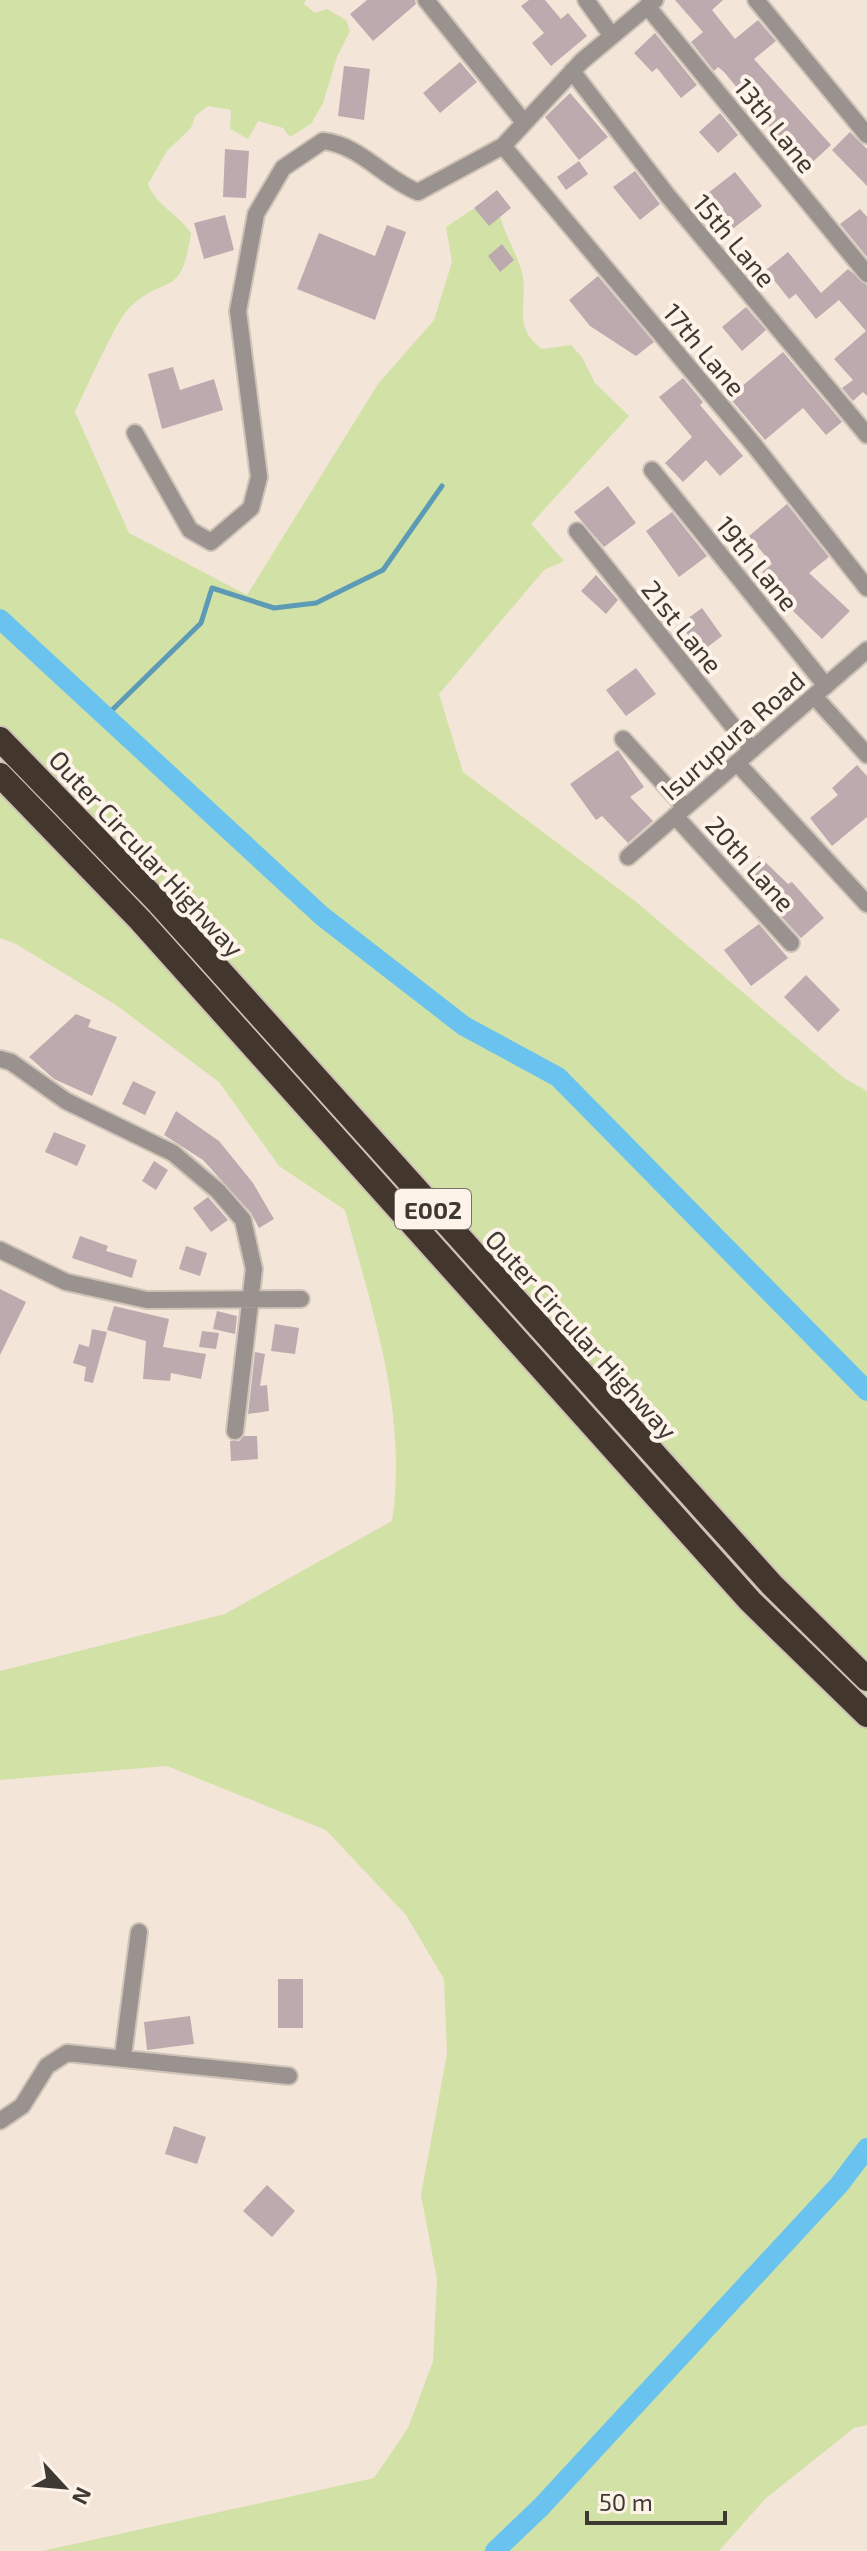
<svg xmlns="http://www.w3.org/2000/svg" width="867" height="2551" font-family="'Exo 2',sans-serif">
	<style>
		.green { fill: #d2e2a7 }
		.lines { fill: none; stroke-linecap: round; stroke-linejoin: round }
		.stream { stroke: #5c9ab6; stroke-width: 5 }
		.canal { stroke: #69c3ee; stroke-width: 20 }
		.building { fill: #bdaaaf }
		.street-casing { stroke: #cfc3b7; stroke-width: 20 }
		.highway-casing { stroke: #cfc3b7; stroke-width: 28 }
		.street { stroke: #99928e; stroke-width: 16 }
		.highway { stroke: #43362d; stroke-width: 24 }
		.labels { text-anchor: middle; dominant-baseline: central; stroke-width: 8; stroke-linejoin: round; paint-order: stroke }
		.shield { fill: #fef3e8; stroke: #78716a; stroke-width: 2 }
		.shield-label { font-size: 24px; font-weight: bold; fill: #3f3934 }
		.street-label { font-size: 26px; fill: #3f3934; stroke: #fef3e8 }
	</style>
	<rect width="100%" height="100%" fill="#f3e5d8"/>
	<path class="green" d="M0,0H306L304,4L315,13L327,9L346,20L350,31L337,57L323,103L311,124L290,137L283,128L258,121L248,139L230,129L231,110L208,106L195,116L191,128L167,151L148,184C155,204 178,214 191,233C181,301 167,272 129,308C116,321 85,391 75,412L129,533L247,595L378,384L434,320L452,262L446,227L473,209L500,216C505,234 515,251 521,269C531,302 509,324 542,349L571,345L582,357L595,383L629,416L531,524L564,561L544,570L439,694L463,772L635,901L844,1078L867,1091V2425L854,2428L765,2499L719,2551H42L374,2478L408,2428L433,2361L437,2279L421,2195L447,2054L444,1979L406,1915L326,1830L167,1766L0,1780V1671L225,1614L392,1521C408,1415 373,1312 345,1210L279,1166L219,1082L116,1005L16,944L0,938Z"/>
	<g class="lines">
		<path class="stream" d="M105,717L201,623L212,588L274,608L316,603L383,570L442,486"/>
		<path class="canal" d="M0,619L322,916L464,1026L558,1077L867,1391
			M495,2551L541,2507L839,2185L867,2148"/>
	</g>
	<path class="building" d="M367,0H415L416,4L373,41L350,14Z
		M529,0H545L561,19L568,13L587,36L551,66L532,43L544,33L521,6Z
		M675,0H723L712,10L735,39L758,20L776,41L754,59L831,145L805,169L724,72L718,67L714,71L691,42L703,32Z
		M655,33L697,85L681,98L657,68L652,72L634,53Z
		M460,62L477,82L440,113L423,93Z
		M344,66L370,69L364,120L338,116Z
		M570,93L608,137L579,160L545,117Z
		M720,113L738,135L718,153L699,132Z
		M850,132L867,149V186L832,150Z
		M225,149L249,151L246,198L223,197Z
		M579,161L588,174L566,190L557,177Z
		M635,171L660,204L640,220L613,187Z
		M735,172L762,206L730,231L703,197Z
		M497,190L511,208L489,226L474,208Z
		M860,209L867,217V257L840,224Z
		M225,215L234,250L204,259L194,223Z
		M387,225L406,232L375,320L297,289L319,233L375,256Z
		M502,244L514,260L500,272L488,256Z
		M788,252L821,293L848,269L867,285V396L863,392L853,401L842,388L853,380L834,359L866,331L839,300L816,319L796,294L789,299L766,270Z
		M598,276L654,342L636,356L590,326L569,300Z
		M746,307L766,330L742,351L722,327Z
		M783,352L842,422L826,435L803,408L765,440L729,397Z
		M173,367L180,390L214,379L223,410L162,429L148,374Z
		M683,378L703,402L700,405L743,456L720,476L706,460L683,482L665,463L692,437L659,397Z
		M608,486L636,523L604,547L574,512Z
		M787,504L829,557L809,573L850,611L822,639L793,611L762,572L772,564L749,536Z
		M672,512L707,556L679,577L646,531Z
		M596,575L618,600L606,614L581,591Z
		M702,608L722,636L701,652L680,624Z
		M636,668L656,694L626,716L606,690Z
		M618,750L644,787L630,797L653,821L628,843L602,816L596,820L570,784Z
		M857,765L867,776V817L832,846L810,818L838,795L832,788Z
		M759,856L788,884L792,882L824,918L801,938L768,902L774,897L746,869Z
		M759,924L788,958L751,986L724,950Z
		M806,975L840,1010L818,1032L784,997Z
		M76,1014L91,1020L88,1027L117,1037L92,1096L54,1079L29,1057Z
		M133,1081L156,1092L145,1115L122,1104Z
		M176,1111L219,1141L253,1183L274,1219L259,1228L251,1213L203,1160L164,1135Z
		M54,1132L86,1145L77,1166L45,1152Z
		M154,1161L168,1170L156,1190L142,1181Z
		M208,1197L228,1220L211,1232L193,1208Z
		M80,1236L108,1246L106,1251L137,1260L132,1278L72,1258Z
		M186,1246L207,1253L200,1276L179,1269Z
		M0,1289L26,1302L0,1355Z
		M114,1306L169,1319L163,1347L206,1354L201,1379L171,1373L170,1381L143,1379L146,1341L107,1330Z
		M217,1311L237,1316L235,1334L213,1329Z
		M275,1324L299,1328L295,1354L271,1351Z
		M92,1329L107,1332L93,1383L84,1381L86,1367L73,1363L79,1344L89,1347Z
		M202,1331L219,1333L216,1349L199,1347Z
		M255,1352L265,1354L260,1386L267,1385L269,1411L248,1414Z
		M244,1436H257L258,1459L231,1461L230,1441H239Z
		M278,1979H303V2028H278Z
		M190,2016L194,2044L147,2050L144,2022Z
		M174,2126L206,2137L197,2164L165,2154Z
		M267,2185L295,2211L272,2237L243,2211Z"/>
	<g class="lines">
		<g class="street-casing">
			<path id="street" d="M426,0L523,121
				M586,0L612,36
				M756,0L867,135
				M647,6L867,274
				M572,71L668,196L867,435
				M503,146L754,445L867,588
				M135,433L190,530L211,542L251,508L259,477L238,311L256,214L283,168L323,141C360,145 383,178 418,192L503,146L582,61L655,0
				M652,470L826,686
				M577,531L752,750
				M814,696L867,755
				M623,739L685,807
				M737,763L867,904
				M675,816L791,943
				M628,857L867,650
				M0,1059L11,1062L66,1101L173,1153L218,1191L243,1220L254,1269L235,1431
				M0,1250L66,1282L147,1300L301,1299
				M123,2056L139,1932
				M0,2121L22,2106L47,2066L67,2053L289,2076"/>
		</g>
		<g class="highway-casing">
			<path id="highway" d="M0,739L158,902L772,1585L867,1679
				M0,775L140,920L750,1601L867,1715"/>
		</g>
		<use href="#street" class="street"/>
		<use href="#highway" class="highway"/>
	</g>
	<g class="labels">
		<rect class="shield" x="395" y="1189" width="76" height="40" rx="6"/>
		<g class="shield-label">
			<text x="433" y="1209">E002</text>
		</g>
		<g class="street-label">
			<text transform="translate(776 125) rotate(51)">13th Lane</text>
			<text transform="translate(735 240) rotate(50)">15th Lane</text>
			<text transform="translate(705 349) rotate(50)">17th Lane</text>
			<text transform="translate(758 563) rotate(51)">19th Lane</text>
			<text transform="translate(683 626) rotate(51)">21st Lane</text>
			<text transform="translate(732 735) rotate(-41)">Isurupura Road</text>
			<text transform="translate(147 853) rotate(47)">Outer Circular Highway</text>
			<text transform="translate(751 863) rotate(48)">20th Lane</text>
			<text transform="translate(582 1334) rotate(48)">Outer Circular Highway</text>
		</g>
	</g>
	<g transform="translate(64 2487) rotate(116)" stroke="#fef3e8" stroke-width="6" paint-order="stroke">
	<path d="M0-6L14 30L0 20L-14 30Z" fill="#3f3934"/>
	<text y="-12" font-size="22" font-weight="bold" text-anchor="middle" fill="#3f3934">N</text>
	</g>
	<path d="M587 2511v12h138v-12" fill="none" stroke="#3f3934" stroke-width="4"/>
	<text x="599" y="2511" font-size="24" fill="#3f3934" stroke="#fef3e8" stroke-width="6" paint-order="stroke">50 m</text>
</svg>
